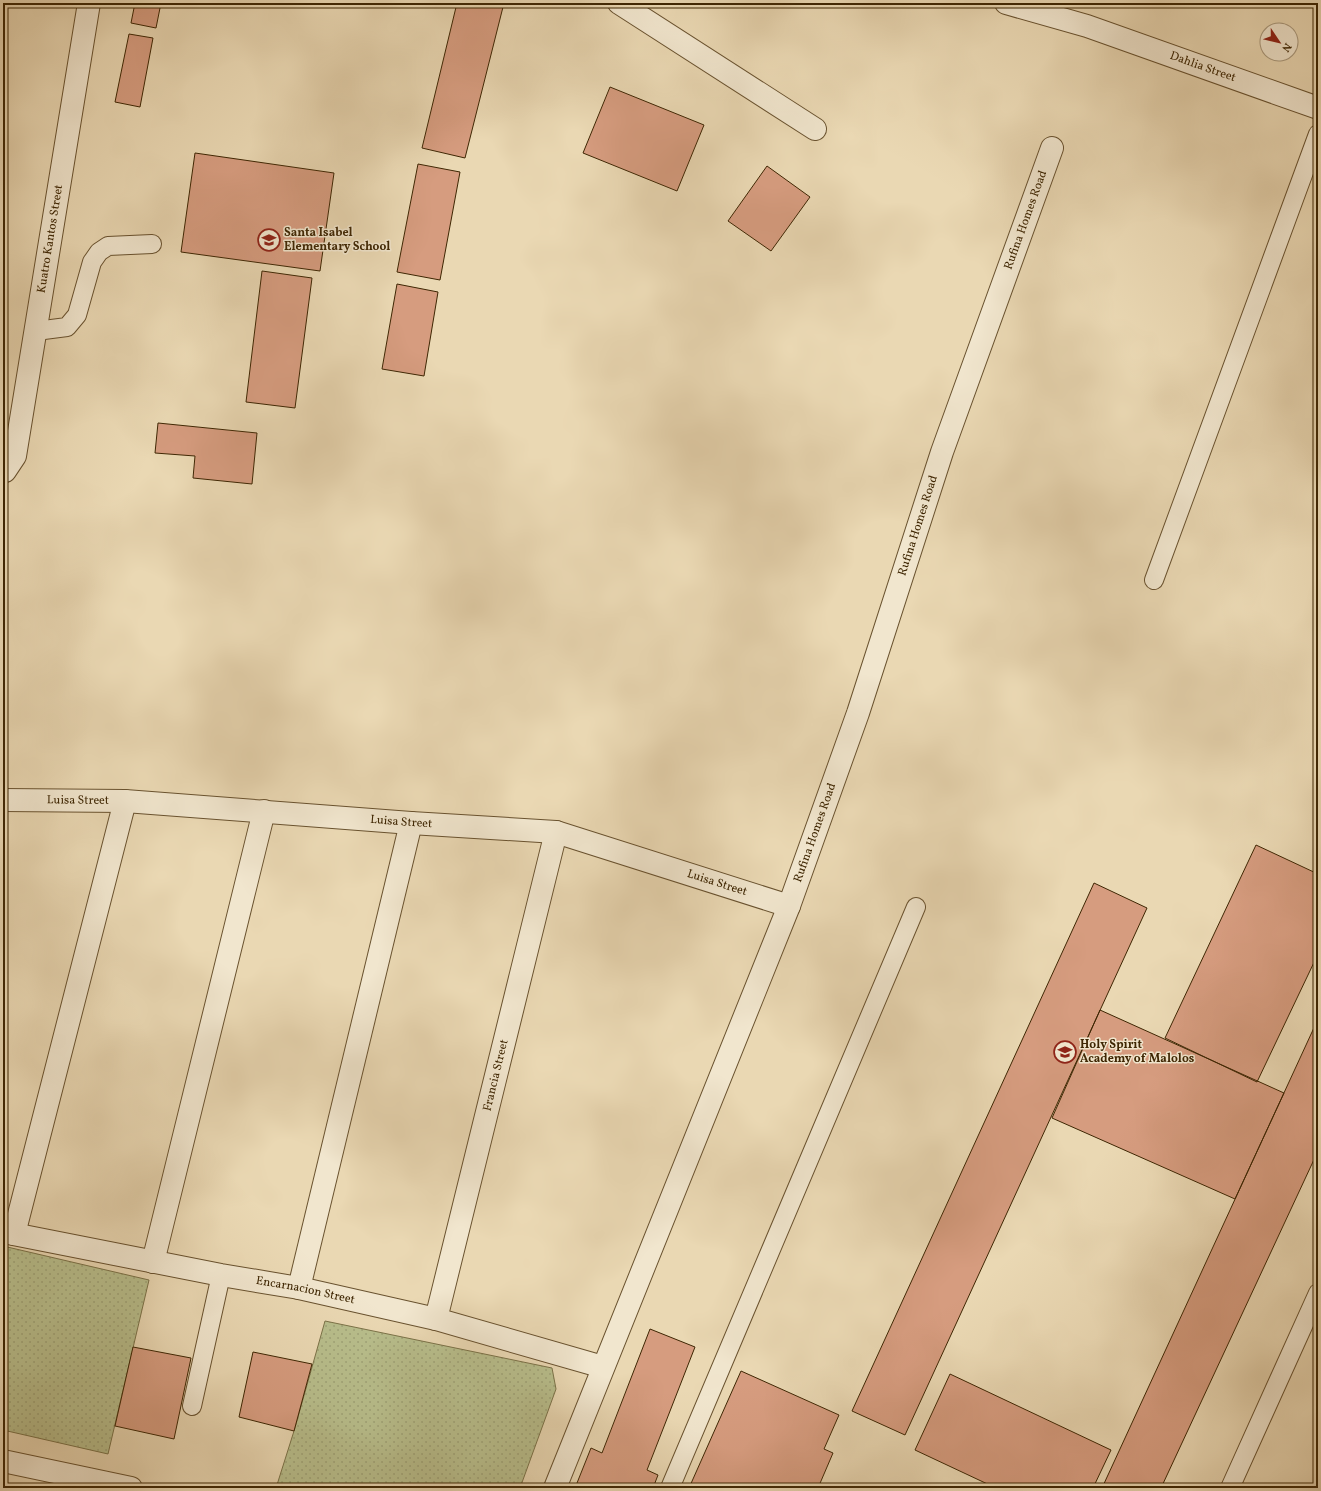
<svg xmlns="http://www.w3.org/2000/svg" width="1321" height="1491" font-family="Vollkorn,serif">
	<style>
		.grass { fill: url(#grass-dots); stroke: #7b7248 }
		.building { fill: #d69c7f; stroke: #3e2603 }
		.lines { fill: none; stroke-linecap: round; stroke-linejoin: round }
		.service-casing { stroke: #69522f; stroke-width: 20 }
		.minor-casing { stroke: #69522f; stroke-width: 24 }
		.tertiary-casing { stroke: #69522f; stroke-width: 24 }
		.service { stroke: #f1e6ce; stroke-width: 18 }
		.minor { stroke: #f1e6ce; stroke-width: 22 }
		.tertiary { stroke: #f1e6ce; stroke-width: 22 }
		.labels { text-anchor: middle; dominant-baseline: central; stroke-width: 3; stroke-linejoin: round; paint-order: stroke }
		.street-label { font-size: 12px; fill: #3e2603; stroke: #f1e6ce }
		.poi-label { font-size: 12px; font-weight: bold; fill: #3e2603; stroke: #f1e6ce; text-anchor: start }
	</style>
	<defs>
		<pattern id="grass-dots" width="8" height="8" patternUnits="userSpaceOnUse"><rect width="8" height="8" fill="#b8be8c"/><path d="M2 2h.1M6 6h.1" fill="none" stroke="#9fa377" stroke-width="1.8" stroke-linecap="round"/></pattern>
	</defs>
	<rect width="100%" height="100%" fill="#ead8b3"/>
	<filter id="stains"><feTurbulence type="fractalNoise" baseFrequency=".005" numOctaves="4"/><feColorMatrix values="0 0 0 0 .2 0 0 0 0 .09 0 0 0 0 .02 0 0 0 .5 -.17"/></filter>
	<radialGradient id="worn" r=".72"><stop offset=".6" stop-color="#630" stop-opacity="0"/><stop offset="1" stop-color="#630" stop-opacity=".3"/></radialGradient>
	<path class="grass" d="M3,1246L149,1280L108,1454L3,1430Z
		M325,1321L552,1368L556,1389L520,1488H276L294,1431Z"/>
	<path class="building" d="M135,3H161L156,28L131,23Z
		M457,3H504L465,158L422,148Z
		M129,34L153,38L140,107L115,102Z
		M610,87L704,125L677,191L583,153Z
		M195,153L334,173L320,271L181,252Z
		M418,164L460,172L440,280L397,272Z
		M767,166L810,197L771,251L728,221Z
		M262,271L312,278L295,408L246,402Z
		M397,284L438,292L424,376L382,369Z
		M158,423L257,433L252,484L193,478L195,456L155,453Z
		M1256,845L1318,874V954L1257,1082L1165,1038Z
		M1094,883L1147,908L905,1435L852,1411Z
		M1100,1010L1284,1093L1235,1199L1052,1118Z
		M1318,1019V1151L1161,1488H1102Z
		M650,1329L695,1347L647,1470L658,1475L653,1488H575L591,1448L602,1453Z
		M133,1347L191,1358L174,1439L115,1426Z
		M253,1352L312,1364L294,1431L239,1417Z
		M741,1371L839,1415L824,1449L833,1453L818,1488H689Z
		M950,1374L1111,1450L1093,1488H996L915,1450Z"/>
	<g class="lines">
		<g class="service-casing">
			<path id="service" d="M36,331L67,327L77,315L92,262L99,252L108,246L152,244
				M1154,580L1318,134
				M192,1406L221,1275
				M670,1488L916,907
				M1230,1488L1318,1293"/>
		</g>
		<g class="minor-casing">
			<g id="minor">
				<path d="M619,3L815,129"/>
				<path id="s1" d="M1006,3L1087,26L1318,108"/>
				<path id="s2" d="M3,471H5L15,456L89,3"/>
				<path id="s3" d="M3,800L125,801L411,823L556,832L789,906"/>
				<path id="s4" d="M3,1232L221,1275L299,1288L436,1319L603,1367"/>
				<path d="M14,1234L125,801"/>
				<path d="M153,1262L264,811"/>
				<path d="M299,1288L411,823"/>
				<path id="s5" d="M436,1319L556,832"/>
				<path id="s6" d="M555,1488L789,906L858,713L942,452L1052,148"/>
			</g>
		</g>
		<g class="tertiary-casing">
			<path id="tertiary" d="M3,1461L131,1488"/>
		</g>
		<use href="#service" class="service"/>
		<use href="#minor" class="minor"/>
		<use href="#tertiary" class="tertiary"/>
	</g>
	<defs>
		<g id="school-ring" transform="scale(1.15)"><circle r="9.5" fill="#f1e6ce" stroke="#8f2418" stroke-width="1.5"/><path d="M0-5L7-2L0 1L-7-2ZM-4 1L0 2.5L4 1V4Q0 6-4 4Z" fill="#8f2418"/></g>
	</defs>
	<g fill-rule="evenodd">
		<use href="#school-ring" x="269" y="240"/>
		<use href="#school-ring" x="1065" y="1052"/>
	</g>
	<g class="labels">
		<g class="street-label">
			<text stroke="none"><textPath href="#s1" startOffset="207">Dahlia Street</textPath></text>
			<text stroke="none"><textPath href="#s6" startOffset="1353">Rufina Homes Road</textPath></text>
			<text stroke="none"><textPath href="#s2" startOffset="240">Kuatro Kantos Street</textPath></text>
			<text stroke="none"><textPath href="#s6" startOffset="1029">Rufina Homes Road</textPath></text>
			<text stroke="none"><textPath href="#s3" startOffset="75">Luisa Street</textPath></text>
			<text stroke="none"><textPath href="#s3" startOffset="399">Luisa Street</textPath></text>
			<text stroke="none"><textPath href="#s6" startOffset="705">Rufina Homes Road</textPath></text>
			<text stroke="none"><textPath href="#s3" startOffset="723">Luisa Street</textPath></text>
			<text stroke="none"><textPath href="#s5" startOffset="251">Francia Street</textPath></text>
			<text stroke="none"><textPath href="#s4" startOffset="308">Encarnacion Street</textPath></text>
		</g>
		<g class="poi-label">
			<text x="284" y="233">Santa Isabel<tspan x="284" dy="14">Elementary School</tspan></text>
			<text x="1080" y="1045">Holy Spirit<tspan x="1080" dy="14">Academy of Malolos</tspan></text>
		</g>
	</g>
	<rect width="1321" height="1491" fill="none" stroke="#ead8b3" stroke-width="16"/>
	<rect x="4" y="4" width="1313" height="1483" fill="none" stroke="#3e2603" stroke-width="2"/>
	<rect x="8" y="8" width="1305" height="1475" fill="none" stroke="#3e2603"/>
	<g transform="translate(1279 42) rotate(125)"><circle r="19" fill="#f1e6ce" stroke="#a9997d"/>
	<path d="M0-3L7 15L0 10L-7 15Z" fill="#8f2418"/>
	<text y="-6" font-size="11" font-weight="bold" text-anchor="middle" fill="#3e2603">N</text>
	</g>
	<rect width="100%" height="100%" filter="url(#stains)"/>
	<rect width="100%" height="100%" fill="url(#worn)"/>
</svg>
